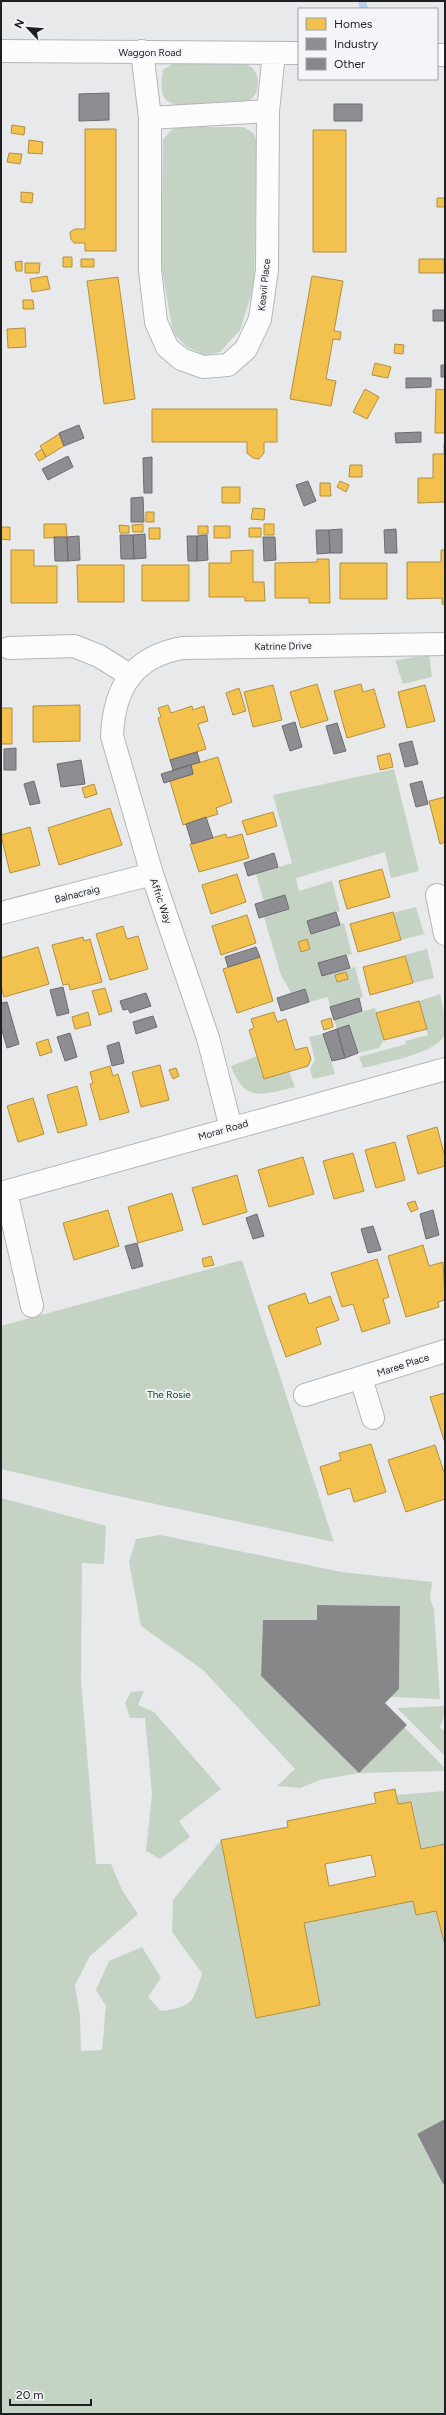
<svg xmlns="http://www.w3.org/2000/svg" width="446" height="2415" font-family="Figtree,sans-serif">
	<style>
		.green { fill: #c4d3c4 }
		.homes { fill: #f2c14e; stroke: #b29040; fill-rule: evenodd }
		.industry { fill: #8d8d92; stroke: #6c6c70 }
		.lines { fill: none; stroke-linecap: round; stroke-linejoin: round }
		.stream { stroke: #b8cfea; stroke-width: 8 }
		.building { fill: #878789 }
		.minor-casing { stroke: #b5b6b8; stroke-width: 24 }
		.minor { stroke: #fcfcfc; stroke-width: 22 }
		.labels { text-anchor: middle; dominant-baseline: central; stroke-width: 4; stroke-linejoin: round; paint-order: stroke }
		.street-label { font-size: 10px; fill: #1e1f20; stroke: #f4f5f9 }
		.park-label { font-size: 10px; fill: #073d0d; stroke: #f4f5f9 }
	</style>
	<rect width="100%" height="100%" fill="#e8e9eb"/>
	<path class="green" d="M186,60C206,60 258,52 258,82C258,89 257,95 250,100C237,109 172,113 164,97C160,90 162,78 163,70L172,64Z
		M178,127H244L253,133L257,142L254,285L240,330L220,352L205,355L187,347L173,333L161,263L163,140L170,131Z
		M429,655L432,677L403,684L395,660Z
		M394,769L419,871L391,878L385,852L296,878L299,891L332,881L340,911L307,921L311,934L344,923L352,954L318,964L323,976L355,967L363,997L330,1007L328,997L309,1002L305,989L291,993L281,975L264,917L289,909L287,902H264L256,874L292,863L273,795Z
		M416,907L424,934L401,940L393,913Z
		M427,949L434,978L413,983L405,955Z
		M440,994C443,1006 446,1020 445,1033C441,1053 381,1063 363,1068L359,1057L406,1044L405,1041L428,1035L419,1001Z
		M375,1008L384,1040L379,1048L358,1053L350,1026L337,1029L334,1020Z
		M323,1034L335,1074L313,1079L310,1069L315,1060L309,1037Z
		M257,1056L264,1079L289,1071L295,1087C261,1095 245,1103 231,1066Z
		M242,1260L334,1542L104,1493L1,1469V1326Z
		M1,1498L106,1526L104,1564L82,1563L81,1680L96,1864H111L122,1890L138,1914L90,1956L75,1985L80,2016L81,2051L102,2050L106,2006L96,1990L109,1961L142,1947L161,1978L148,1997L161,2011C193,2007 193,2002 202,1973L172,1932L173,1900L221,1840L256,2018L304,1923L413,1901L416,1915L436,1911L445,1945V2119L417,2135L443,2183H445V2414H1Z
		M160,1535L342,1572L432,1582L430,1598L434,1609L440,1699L391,1697L399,1689L400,1606L317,1605V1620H263L261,1676L359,1773L404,1727L445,1768V1771L359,1773L320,1780L300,1788L277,1786L295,1769L203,1670L141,1626L129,1562L136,1539Z
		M144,1691L138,1705L154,1712L221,1789L179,1821L190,1837L160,1859L146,1851L152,1794L145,1718H130L125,1703L131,1692Z
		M445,1706V1713L440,1728L445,1731V1756L397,1708Z
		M445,1791V1844L421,1849L412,1802L398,1804L396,1795Z"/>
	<path class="homes" d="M12,125L25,127L24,135L11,133Z
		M85,129H116V251H85V243H74L71,239L70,232L75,229H85Z
		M313,130H346V252H313Z
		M29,140L43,142L42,154L28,153Z
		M9,153L22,154L20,164L7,162Z
		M21,192L33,193L32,203L21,202Z
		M437,198H445V207H437Z
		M63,257H72V267H63Z
		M81,259H94V267H81Z
		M419,259H444V273H419Z
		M22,261V271H16L15,262Z
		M25,263H40L39,273H25Z
		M47,276L50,289L32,292L30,279Z
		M312,276L343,281L334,331L341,332L340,340L333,339L326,379L336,381L331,406L290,399Z
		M118,277L135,399L104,404L87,281Z
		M23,300H33L34,309H23Z
		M25,328L26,347L8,348L7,329Z
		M395,344L404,345L403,354L394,353Z
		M375,363L391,367L388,378L372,375Z
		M365,389L379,397L367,419L353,412Z
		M436,389L445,390V433H435Z
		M152,409H277V442H264V453L259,459L253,458L247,453V442H152Z
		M59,434L64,446L46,457L40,446Z
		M444,444H445V516V502L418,503V478H433V454H444Z
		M42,449L46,457L39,461L35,454Z
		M350,465H362V477H349Z
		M340,481L349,485L346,492L337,487Z
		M320,483H330L331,496H320Z
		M222,487H240V503H222Z
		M253,508L265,509L264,520L251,519Z
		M146,512H154V522H146Z
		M44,524H66L67,537L44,538Z
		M143,524V532H133L132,525Z
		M264,524H274V535H264Z
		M119,525L129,526V533H120Z
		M198,526H208V534H198Z
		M214,526H230V538H214Z
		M1,527H10V540L1,539Z
		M149,528H160V539H149Z
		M249,528H261V537H249Z
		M11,550H34V566H57V603H11Z
		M253,550V582H264L265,601H245V597H209V563H231V551Z
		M441,550H445V605L442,604V598L407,599V562H441Z
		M317,559H329L330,603H309V598H275V563L317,562Z
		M340,563H387V599H340Z
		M77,565H124V602H78Z
		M142,565H189V601H142Z
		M317,684L328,720L301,728L290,692Z
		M361,684L363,692L374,689L385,727L347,738L334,691Z
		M273,685L282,720L253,727L244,692Z
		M425,685L435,721L407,728L398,692Z
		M239,688L246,711L233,715L226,693Z
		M80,705V741L33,742V706Z
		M168,705L171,713L192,706L193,710L204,706L208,721L198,724L206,749L170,760L158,718L161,717L158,708Z
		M1,708H12V744H1Z
		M390,753L393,767L380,770L377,756Z
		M218,757L232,802L216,808L218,814L183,825L170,781L193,774L191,765Z
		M94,784L97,794L85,798L82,788Z
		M445,797V842L440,844L429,801Z
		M110,808L122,845L59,865L48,828Z
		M273,812L277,826L247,835L242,821Z
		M30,827L40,865L10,873L1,835Z
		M226,834L227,838L242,834L249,858L199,872L190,844Z
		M382,869L390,897L347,909L339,881Z
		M237,874L246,902L211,914L202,885Z
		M393,912L401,940L358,952L350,924Z
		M247,915L256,943L221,955L212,926Z
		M123,926L127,939L138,936L148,969L110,980L96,934Z
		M83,937L84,941L90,939L102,982L70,990L69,984L63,985L52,945Z
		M307,939L310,949L301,952L298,942Z
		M38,947L49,984L4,997L1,986V958Z
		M405,956L413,983L370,995L363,967Z
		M260,957L273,1001L237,1013L223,969Z
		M346,972L348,979L337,982L335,975Z
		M105,988L112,1011L99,1015L92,991Z
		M419,1001L427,1029L384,1040L376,1013Z
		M88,1012L91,1025L75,1029L72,1017Z
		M274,1012L277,1022L286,1019L295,1050L307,1047L311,1059L308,1066L264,1079L249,1030L254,1028L251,1019Z
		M331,1018L333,1027L324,1030L321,1021Z
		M48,1039L52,1052L40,1056L36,1043Z
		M160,1065L169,1100L141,1107L132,1072Z
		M110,1066L113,1076L118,1074L129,1112L100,1120L90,1084L93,1083L90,1072Z
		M176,1068L179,1076L173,1079L169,1070Z
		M77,1086L87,1125L58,1133L47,1095Z
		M33,1098L44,1134L18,1142L7,1106Z
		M437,1127L445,1157V1166L418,1174L407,1136Z
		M395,1142L405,1180L376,1188L365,1150Z
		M353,1153L364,1191L334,1199L323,1161Z
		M303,1157L314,1194L269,1207L258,1170Z
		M237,1175L247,1212L203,1225L192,1188Z
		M172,1193L183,1230L138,1243L128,1207Z
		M415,1201L418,1209L411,1212L407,1203Z
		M108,1210L119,1246L74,1260L63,1223Z
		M423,1245L429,1266L443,1262L445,1300L438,1302L439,1307L406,1317L388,1256Z
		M211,1256L214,1265L204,1267L202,1259Z
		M377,1259L389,1297L383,1299L390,1323L362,1332L353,1304L342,1307L331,1273Z
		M305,1293L309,1304L330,1296L339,1320L316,1328L321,1344L286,1357L268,1306Z
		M445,1393V1443L430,1397Z
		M371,1444L386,1492L354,1502L350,1488L328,1495L320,1467L341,1460L339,1453Z
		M435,1445L445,1475V1499L406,1512L388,1460Z
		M395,1789L398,1804L411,1802L421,1849L445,1844V1945L436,1911L416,1915L413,1901L304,1923L320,2005L256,2018L221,1840L288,1827L287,1821L376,1803L374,1793ZM371,1855L376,1876L329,1886L325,1864Z"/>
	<path class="industry" d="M109,93V120L79,121V94Z
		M334,104H362V121H334Z
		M433,310H445V321H433Z
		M441,365H445V377H441Z
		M406,378H431V387L406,388Z
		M79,425L84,438L64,446L59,433Z
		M421,432V442L396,443L395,433Z
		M68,456L73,467L48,480L42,469Z
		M152,457V493H144L143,458Z
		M308,481L316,501L304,506L296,485Z
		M143,497L144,522H131V498Z
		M342,529V553H330L329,530Z
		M396,529L397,553H385L384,530Z
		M316,530H329L330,553L317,554Z
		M145,534L146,558L134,559L133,535Z
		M120,535H133L134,559H121Z
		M207,535L208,560L197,561V536Z
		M79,536L80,560L68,561L67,537Z
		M187,536H197V561H188Z
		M54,537H67L68,561H55Z
		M263,537H275L276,560L264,561Z
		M295,722L302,747L290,751L282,726Z
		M337,723L346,751L334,754L326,726Z
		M412,741L418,764L405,767L399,744Z
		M16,748V770H4V749Z
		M197,752L200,762L173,770L170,760Z
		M81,760L85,784L61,787L57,764Z
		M191,765L193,774L164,783L161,774Z
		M34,781L40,803L30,805L24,784Z
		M422,781L428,804L416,807L410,784Z
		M206,817L213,838L192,844L186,824Z
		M274,853L278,867L248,876L244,863Z
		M285,895L289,909L259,918L255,904Z
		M336,912L340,925L311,934L307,921Z
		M256,947L260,957L228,967L225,957Z
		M346,955L350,968L322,976L318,963Z
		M63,987L69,1013L57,1016L50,990Z
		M305,989L309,1002L281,1011L277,998Z
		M146,993L151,1006L130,1013L128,1009L123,1010L120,1001Z
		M359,998L362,1011L334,1020L330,1007Z
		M7,1002L19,1044L7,1048L1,1027V1003Z
		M153,1016L157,1027L136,1034L133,1022Z
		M349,1025L358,1053L345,1058L337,1029Z
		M337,1029L345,1058L332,1061L323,1034Z
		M70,1033L77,1057L65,1061L57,1037Z
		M119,1042L124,1063L112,1066L107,1046Z
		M433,1210L439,1235L426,1239L420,1214Z
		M257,1214L264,1236L253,1239L246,1218Z
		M373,1226L381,1250L368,1253L361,1229Z
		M137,1243L143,1266L132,1269L125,1246Z"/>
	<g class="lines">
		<path class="stream" d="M362,1L364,9"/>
	</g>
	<path class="building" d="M317,1605L400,1606L399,1689L385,1703L407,1725L359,1773L261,1676L263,1620H317Z
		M445,2119V2183L443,2184L417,2134Z"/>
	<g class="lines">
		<g class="minor-casing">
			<path id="minor" d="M1,51L299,53
				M142,51L150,118V270L156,322L167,347L181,359L203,367L228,365L246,349L260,319L267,270L268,111L274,53
				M437,55H445
				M150,118L268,111
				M9,648L74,646L99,656L131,676
				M437,895L445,934
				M1,913L152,874
				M231,1128L208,1038L152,874L112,736C114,688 133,657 182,648L445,644
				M6,1192L32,1306
				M1,1193L445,1069
				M361,1378L373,1418
				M305,1395L445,1351"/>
		</g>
		<use href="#minor" class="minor"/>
	</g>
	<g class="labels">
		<g class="street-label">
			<text x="150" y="52">Waggon Road</text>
			<text transform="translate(264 285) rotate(-84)">Keavil Place</text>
			<text transform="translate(283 646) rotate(-1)">Katrine Drive</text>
			<text transform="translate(77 894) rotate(-14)">Balnacraig</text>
			<text transform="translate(161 901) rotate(71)">Affric Way</text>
			<text transform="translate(223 1130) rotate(-16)">Morar Road</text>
			<text transform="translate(403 1365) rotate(-18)">Maree Place</text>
		</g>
		<g class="park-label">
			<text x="169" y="1394">The Rosie</text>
		</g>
	</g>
	<rect width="446" height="2415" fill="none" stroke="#1e1f20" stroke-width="4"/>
	<rect x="298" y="8" width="140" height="72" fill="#f4f5f9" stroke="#9e9fa2"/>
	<rect x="306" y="18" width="20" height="12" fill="#f2c14e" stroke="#9e9fa2"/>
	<text x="334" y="28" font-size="12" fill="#1e1f20">Homes</text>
	<rect x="306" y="38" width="20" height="12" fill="#8d8d92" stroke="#9e9fa2"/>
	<text x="334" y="48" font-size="12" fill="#1e1f20">Industry</text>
	<rect x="306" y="58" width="20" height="12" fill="#878789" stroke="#9e9fa2"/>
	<text x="334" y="68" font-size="12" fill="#1e1f20">Other</text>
	<g transform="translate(28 28) rotate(296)" stroke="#f4f5f9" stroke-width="3" paint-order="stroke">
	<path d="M0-3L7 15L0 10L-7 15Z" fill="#1e1f20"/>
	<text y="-6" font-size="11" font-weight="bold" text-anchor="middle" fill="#1e1f20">N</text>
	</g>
	<path d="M10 2399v6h81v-6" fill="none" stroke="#1e1f20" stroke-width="2"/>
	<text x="16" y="2399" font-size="12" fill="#1e1f20" stroke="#f4f5f9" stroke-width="3" paint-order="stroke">20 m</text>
</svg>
